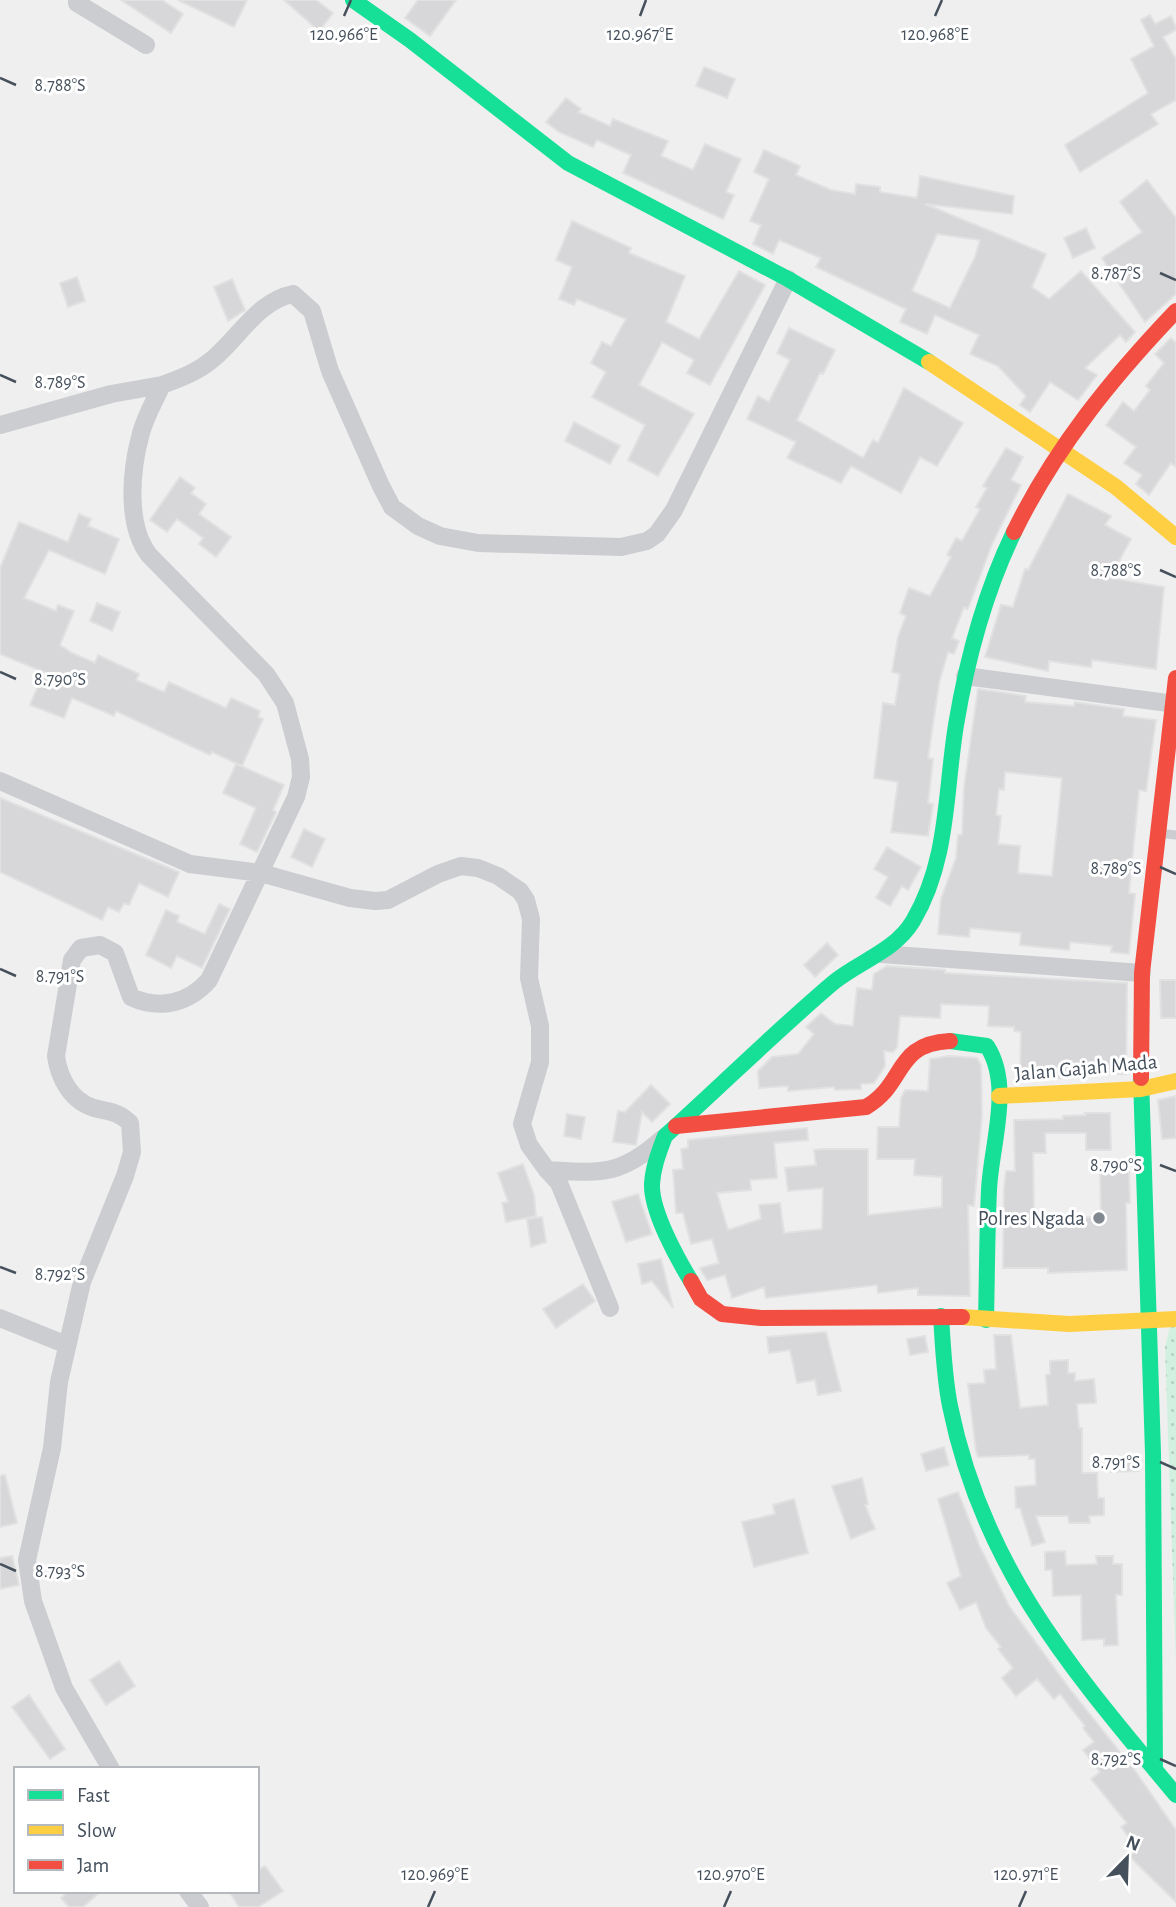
<svg xmlns="http://www.w3.org/2000/svg" width="1176" height="1907" font-family="'Alegreya Sans',sans-serif">
	<style>
		.park { fill: url(#park-dots) }
		.building { fill: #d7d7d9; stroke: #e1e1e2; stroke-width: 2; fill-rule: evenodd }
		.lines { fill: none; stroke-linecap: round; stroke-linejoin: round }
		.lane { stroke: #cbcdd0; stroke-width: 9 }
		.street { stroke: #cbcdd0; stroke-width: 18 }
		.fast { stroke: #16e098; stroke-width: 16 }
		.slow { stroke: #ffcf43; stroke-width: 16 }
		.jam { stroke: #f24e42; stroke-width: 16 }
		.ticks { fill: none; stroke: #45505c; stroke-width: 2.5 }
		.poi-dot { fill: #81888f; stroke: #fff; stroke-width: 2.5 }
		.labels { text-anchor: middle; dominant-baseline: central; stroke-width: 6; stroke-linejoin: round; paint-order: stroke }
		.street-label { font-size: 21px; fill: #45505c; stroke: #fff }
		.poi-label { font-size: 21px; fill: #45505c; stroke: #fff; text-anchor: end }
		.ticks-label { font-size: 18px; text-anchor: middle; fill: #45505c; stroke: #fff; stroke-width: 6; stroke-linejoin: round; paint-order: stroke }
	</style>
	<defs>
		<pattern id="park-dots" width="8" height="8" patternUnits="userSpaceOnUse" patternTransform="scale(1.75)"><rect width="8" height="8" fill="#d2f0e0"/><path d="M2 2h.1M6 6h.1" fill="none" stroke="#b6d0c3" stroke-width="1.8" stroke-linecap="round"/></pattern>
	</defs>
	<rect width="100%" height="100%" fill="#f0efef"/>
	<path class="park" d="M1176,1320V1665L1165,1347L1171,1323Z"/>
	<path class="building" d="M121,0H162L183,14L171,33Z
		M178,0H247L234,27Z
		M284,0H316L333,13L319,31Z
		M418,0H456L430,36L405,18Z
		M1150,15L1155,24L1171,16L1176,27V30L1163,37L1176,59V100L1151,114L1158,124L1080,172L1065,145L1148,93L1131,59L1154,46L1141,20Z
		M704,67L735,79L727,98L696,86Z
		M566,98L581,109L578,112L610,126L613,119L668,141L661,156L693,170L705,144L741,159L726,192L734,195L723,219L623,173L631,155L597,140L593,147L559,132L546,122Z
		M764,150L800,166L796,175L831,190L855,194L856,184L880,187V192L917,198L920,176L1014,196L1012,214L925,204L1046,254L1032,287L1049,299L1081,271L1135,332L1126,342L1120,335L1085,368L1097,375L1078,400L1050,382L1030,412L1020,405L1026,396L998,366L970,354L979,335L935,315L927,334L900,322L906,309L816,267L821,258L779,240L773,254L753,244L761,225L750,221L769,179L754,172ZM937,234L980,240L975,257L950,308L912,291Z
		M1147,180L1176,218V294L1145,322L1102,258L1142,232L1120,202Z
		M572,221L631,248L629,253L685,276L666,322L699,339L739,271L765,285L710,385L687,373L694,360L662,342L639,385L694,414L658,476L628,460L645,425L592,397L606,372L591,363L602,342L611,346L626,319L577,299L574,305L559,299L572,267L556,260Z
		M1086,228L1095,248L1073,258L1064,238Z
		M77,277L85,301L68,307L60,283Z
		M232,279L245,310L228,321L214,287Z
		M789,328L835,350L823,374L820,373L797,420L863,458L873,440L878,443L904,388L963,423L937,466L920,457L901,493L851,466L841,483L787,458L796,442L747,419L758,396L769,402L790,360L777,353Z
		M1171,338L1176,343V467L1171,463L1149,495L1136,484L1142,475L1124,463L1136,447L1106,425L1123,402L1134,411L1150,390L1146,386L1164,363L1155,354Z
		M574,422L620,446L610,464L565,441Z
		M1006,448L1023,457L1011,480L1021,485L992,544L969,606L967,609L964,607L952,638L959,641L954,654L948,652L939,683L928,758L933,759L928,803L933,804L928,836L891,832L898,782L874,778L883,703L895,705L900,674L892,672L898,637L906,616L900,613L909,588L930,596L951,557L947,555L956,538L962,541L980,509L976,507L987,488L983,486Z
		M180,477L195,488L191,493L206,504L199,514L231,537L216,557L199,544L203,538L177,519L167,532L150,520Z
		M1068,494L1111,516L1105,525L1131,539L1110,578L1164,587L1156,669L1092,660L1091,667L1049,661L1048,671L985,657L1001,605L1013,607L1025,569L1028,570Z
		M79,514L91,519L88,526L119,539L105,574L49,550L24,598L56,611L58,605L74,611L60,645L72,653L95,663L98,655L139,674L136,680L164,692L169,682L226,708L231,698L260,711L258,717L263,719L242,766L212,752L210,755L116,711L114,716L72,698L64,718L30,705L44,672L0,654V568L19,522L68,542Z
		M97,603L120,612L112,631L90,621Z
		M978,689L1026,696L1025,702L1074,706L1075,702L1124,709L1123,716L1156,720L1146,791L1139,790L1129,893L1135,894L1129,954L1111,952L1112,946L1070,942L1069,950L1020,945L1021,933L970,928L969,937L938,934L941,899L956,858L958,835H962L964,788ZM1005,772L1062,778L1052,876L1018,873L1020,846L998,844L1001,816L996,815L999,789L1004,790Z
		M236,764L284,785L273,810L276,812L257,852L240,844L256,808L223,793Z
		M0,798L179,872L168,897L139,883L129,905L124,903L119,912L108,907L102,920L0,872Z
		M304,829L325,839L312,867L291,857Z
		M887,847L921,867L908,890L902,886L890,906L876,898L888,877L874,869Z
		M219,904L230,909L202,968L177,956L171,968L146,955L166,910L179,916L177,922L205,934Z
		M827,943L838,955L815,977L804,965Z
		M887,966L945,970V973L1127,983L1126,1074L1068,1072V1078L1020,1079L1021,1032L1014,1031V1027L988,1026L989,1006L941,1004L940,1018L900,1016L897,1047L893,1052L884,1051L885,1066L874,1083L861,1084V1089L835,1090L834,1087L788,1091V1086L759,1088L758,1071L772,1057L798,1054L814,1034L806,1027L821,1013L835,1024L853,1026L857,988L872,990L874,974Z
		M1160,980H1176V1018H1161Z
		M949,1056L977,1058L981,1065L982,1115L974,1206L968,1205L970,1296L918,1295V1288L878,1293L877,1285L766,1298L764,1287L732,1298L725,1275L707,1280L700,1268L719,1263L712,1239L691,1244L683,1213H676L673,1170L683,1169L681,1149L688,1148V1140L807,1128L808,1140L774,1143L777,1178L750,1180L751,1190L717,1193L728,1230L761,1219L759,1205L780,1203L784,1233L822,1229L823,1188L788,1191L785,1168L816,1165L814,1150L824,1149H868V1215L942,1207V1177L914,1175L915,1159H877L878,1127H899L901,1098L905,1090L928,1091L930,1059Z
		M651,1085L670,1104L652,1122L642,1112L636,1145L613,1142L618,1111L625,1112Z
		M1176,1096V1138L1162,1139L1158,1100Z
		M1085,1113H1110L1111,1150H1086V1133H1045L1046,1153H1033L1034,1218L1101,1217L1100,1172H1129L1130,1203H1126L1127,1270L1048,1273V1268H1003L1004,1188L1006,1171H1015L1014,1120L1063,1119V1116L1086,1115Z
		M567,1114L585,1117L581,1139L564,1136Z
		M523,1164L534,1195L536,1216L506,1222L502,1203L508,1202L498,1173Z
		M638,1194L652,1234L626,1242L612,1202Z
		M542,1217L546,1242L531,1247L527,1219Z
		M661,1259L673,1308L652,1281L642,1284L638,1264Z
		M583,1284L595,1301L556,1328L543,1309Z
		M826,1332L841,1391L818,1395L815,1380L797,1383L790,1350L769,1353L767,1337Z
		M994,1335H1011L1020,1408L1048,1405L1046,1375L1050,1374V1361L1068,1360V1373H1075V1381L1094,1379L1096,1403L1077,1404L1079,1428H1082V1473H1097L1098,1498H1104V1515L1089,1516L1090,1523H1069L1068,1516H1036L1045,1542L1032,1546L1020,1508H1016L1015,1487L1036,1485L1035,1459H1029V1455L978,1457L976,1451L968,1384L985,1383L984,1370L996,1369Z
		M925,1336L928,1352L910,1355L907,1339Z
		M944,1447L949,1465L926,1471L921,1454Z
		M1138,1457V1471L1110,1472L1109,1458Z
		M5,1475L17,1523L0,1527V1476Z
		M862,1478L868,1504L865,1505L875,1529L851,1539L832,1486Z
		M958,1492L979,1545L1009,1606L1069,1688L1136,1772L1176,1830V1902L1129,1856L1138,1849L1121,1827L1127,1823L1091,1779L1100,1772L1083,1750L1094,1742L1083,1728L1085,1726L1060,1694L1054,1699L1037,1679L1016,1696L1002,1678L1013,1668L998,1649L1001,1647L986,1628L976,1602L960,1610L947,1583L961,1576L938,1499Z
		M794,1499L808,1553L754,1567L742,1522L775,1514L773,1505Z
		M1065,1551L1066,1565L1097,1564L1096,1556H1113V1564H1122V1595H1116L1118,1645L1104,1646V1639L1082,1640L1081,1595L1053,1596L1052,1570H1045V1552Z
		M12,1556L19,1585L0,1589V1558Z
		M119,1661L135,1686L106,1705L90,1680Z
		M29,1695L65,1749L50,1759L12,1707Z
		M265,1866L283,1891L258,1907H239L229,1891H257V1871Z
		M68,1891H101L83,1907H69L61,1898Z"/>
	<g class="lines">
		<path class="lane" d="M1158,833L1176,835"/>
		<path class="street" d="M77,0V3L146,45
			M0,425L111,394L162,385
			M965,676L1176,704
			M0,781L190,864L261,873L350,898L375,901L388,900L438,874L461,866L478,868L498,876L520,891L526,900L531,919L529,978L540,1026V1062L522,1124L529,1145L547,1170C602,1173 620,1176 662,1139
			M881,954L1142,973
			M547,1170L559,1183L610,1308
			M0,1318L67,1345
			M111,1769L64,1688L33,1601L27,1560L52,1448L59,1382L82,1282L125,1176L132,1152L130,1123C118,1111 109,1112 94,1108C71,1101 59,1078 56,1056L72,960L81,948L100,945L115,953L131,997C159,1010 188,1004 209,980L296,797L301,777L300,759L285,703L266,674L149,555C126,525 131,471 140,437C144,419 154,402 162,385C181,378 198,372 214,358C240,336 258,301 293,294L312,311L330,371L381,486L392,507L418,526L440,536L478,543L621,547L647,541L657,534L674,510L788,279
			M188,1891L200,1907"/>
		<path class="fast" d="M353,0L410,40L568,163L788,279L929,362
			M950,1041L987,1046C1013,1086 991,1145 989,1190C987,1233 987,1277 986,1320
			M1141,1078L1153,1453L1155,1770
			M691,1281C677,1258 651,1211 652,1184C653,1167 659,1152 665,1136C722,1085 776,1031 834,982C860,961 895,951 913,921C949,860 945,792 956,725C967,659 985,592 1014,532
			M941,1316C943,1346 944,1376 950,1406C983,1569 1073,1671 1176,1795"/>
		<path class="slow" d="M929,362L1116,487L1176,537
			M999,1096L1141,1089L1176,1081
			M962,1317L1069,1324L1176,1319"/>
		<path class="jam" d="M1014,532C1055,448 1112,378 1176,311
			M1141,1078L1142,973L1176,678
			M676,1126L866,1107C907,1083 893,1044 950,1041
			M691,1281L701,1299L722,1314L761,1318L962,1317"/>
	</g>
	<path class="ticks" d="M344,16L351,0M640,16L646,0M935,16L942,0M0,78L16,85M1160,273L1176,280M0,375L16,382M1160,570L1176,577M0,672L16,679M1160,867L1176,874M0,969L16,976M1160,1165L1176,1171M0,1267L16,1273M1160,1462L1176,1469M0,1564L16,1571M1160,1759L1176,1766M428,1907L435,1891M724,1907L731,1891M1019,1907L1026,1891"/>
	<circle class="poi-dot" cx="1099" cy="1218" r="7"/>
	<g class="labels">
		<g class="street-label">
			<text transform="translate(1086 1068) rotate(-5)">Jalan Gajah Mada</text>
		</g>
		<g class="poi-label">
			<text x="1085" y="1218">Polres Ngada</text>
		</g>
	</g>
	<g class="ticks-label">
		<text x="344" y="40">120.966°E</text>
		<text x="640" y="40">120.967°E</text>
		<text x="935" y="40">120.968°E</text>
		<text x="60" y="91">8.788°S</text>
		<text x="1116" y="279">8.787°S</text>
		<text x="60" y="388">8.789°S</text>
		<text x="1116" y="576">8.788°S</text>
		<text x="60" y="685">8.790°S</text>
		<text x="1116" y="874">8.789°S</text>
		<text x="60" y="982">8.791°S</text>
		<text x="1116" y="1171">8.790°S</text>
		<text x="60" y="1280">8.792°S</text>
		<text x="1116" y="1468">8.791°S</text>
		<text x="60" y="1577">8.793°S</text>
		<text x="1116" y="1765">8.792°S</text>
		<text x="435" y="1880">120.969°E</text>
		<text x="731" y="1880">120.970°E</text>
		<text x="1026" y="1880">120.971°E</text>
	</g>
	<rect x="14" y="1767" width="245" height="126" fill="#ffffff" stroke="#b5b9be" stroke-width="2"/>
	<rect x="28" y="1790" width="35" height="10" fill="#16e098" stroke="#b5b9be" stroke-width="2"/>
	<text x="77" y="1802" font-size="21" fill="#45505c">Fast</text>
	<rect x="28" y="1825" width="35" height="10" fill="#ffcf43" stroke="#b5b9be" stroke-width="2"/>
	<text x="77" y="1837" font-size="21" fill="#45505c">Slow</text>
	<rect x="28" y="1860" width="35" height="10" fill="#f24e42" stroke="#b5b9be" stroke-width="2"/>
	<text x="77" y="1872" font-size="21" fill="#45505c">Jam</text>
	<g transform="translate(1127 1858) rotate(23)" stroke="#ffffff" stroke-width="5" paint-order="stroke">
	<path d="M0-5L12 26L0 18L-12 26Z" fill="#45505c"/>
	<text y="-10" font-size="19" font-weight="bold" text-anchor="middle" fill="#45505c">N</text>
	</g>
</svg>
